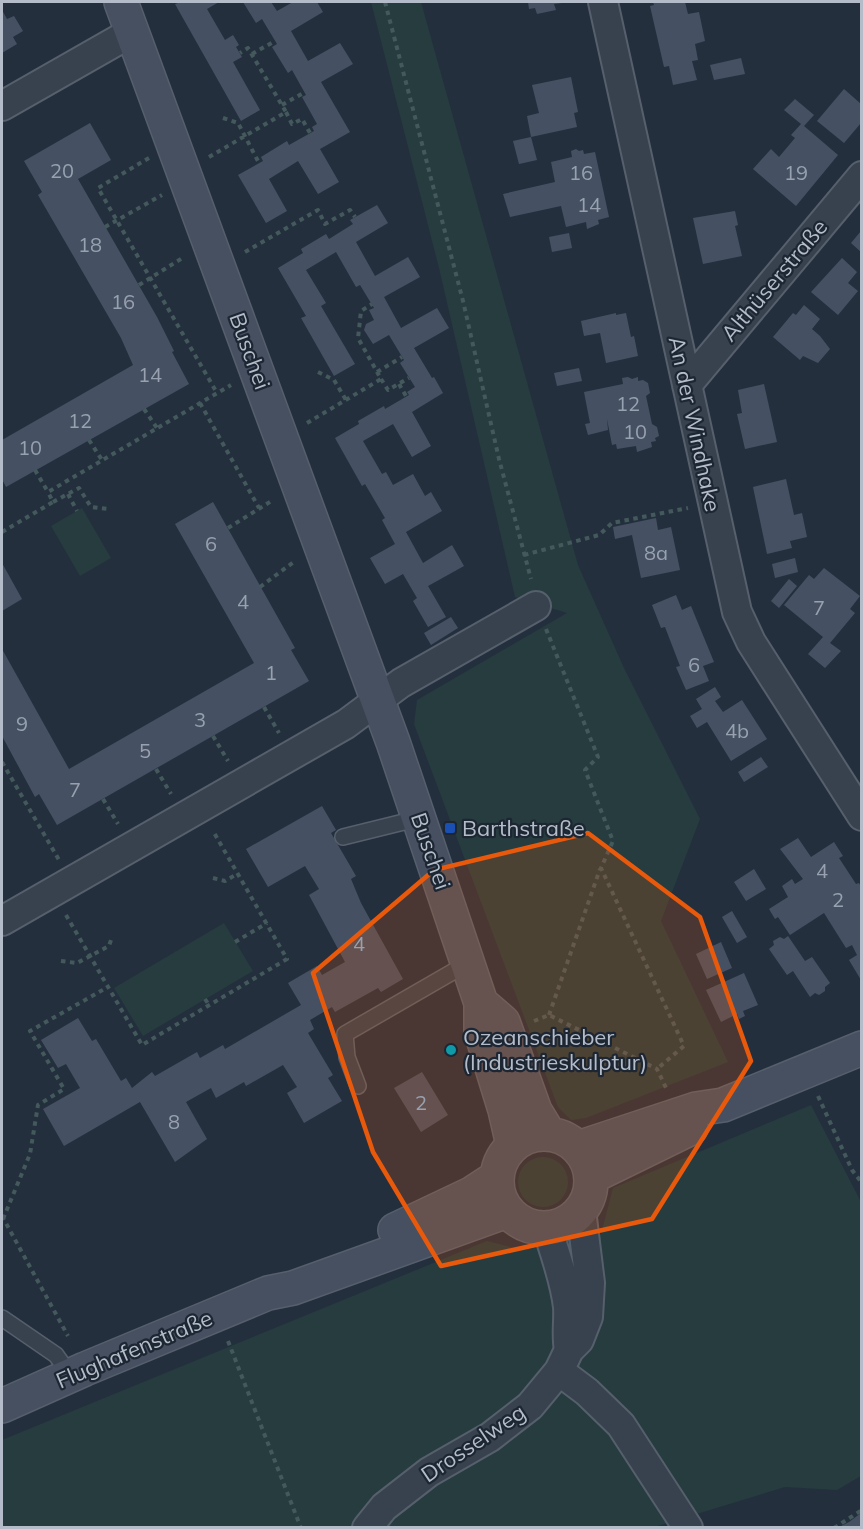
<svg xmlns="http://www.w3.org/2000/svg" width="863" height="1529" font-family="Mulish,sans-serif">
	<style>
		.green { fill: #263c3f }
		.building { fill: #455162 }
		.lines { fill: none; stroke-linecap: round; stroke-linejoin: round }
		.lane-casing { stroke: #565f6c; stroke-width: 18 }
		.street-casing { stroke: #565f6c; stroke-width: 32 }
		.secondary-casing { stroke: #565f6c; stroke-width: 36 }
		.path { stroke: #44595c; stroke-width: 4; stroke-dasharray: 4.5 4.5; stroke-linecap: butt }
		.lane { stroke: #38414e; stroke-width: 15 }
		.street { stroke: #38414e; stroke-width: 28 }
		.secondary { stroke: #465061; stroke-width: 33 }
		.marked { fill: #e8590c; fill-opacity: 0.2; stroke: #e8590c; stroke-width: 4.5; stroke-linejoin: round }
		.transit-dot { fill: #1a4fb4; stroke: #1d2633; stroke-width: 2 }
		.culture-dot { fill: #0f9aa8; stroke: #1d2633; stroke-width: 2 }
		.labels { text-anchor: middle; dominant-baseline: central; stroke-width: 4.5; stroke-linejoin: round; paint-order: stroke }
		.number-label { font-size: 20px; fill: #98a1af }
		.street-label { font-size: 22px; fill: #b4bcc9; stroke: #1d2633 }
		.poi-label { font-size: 22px; fill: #b4bcc9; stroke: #1d2633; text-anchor: start }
	</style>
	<rect width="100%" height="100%" fill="#242f3e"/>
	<path class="green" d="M371,2H421L578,565L624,668L700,819L661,921L728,1062L586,1118L571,1120L558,1107L414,724L417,700L567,613L515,597L439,268Z
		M82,508L111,558L80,576L51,526Z
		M224,923L253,971L143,1036L114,988Z
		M811,1105L861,1202V1476L837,1490L785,1487L651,1528H2V1440L487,1241L523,1250L601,1234L613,1188Z
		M518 1182a25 25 0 1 1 50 0a25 25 0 1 1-50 0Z"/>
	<path class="building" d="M181,2H219L207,9L225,40L233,35L239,45L236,47L242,57L233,62L260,110L241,121L175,4Z
		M243,2H271L277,11L293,2H317L323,12L291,31L308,61L340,43L353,64L321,82L350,132L320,149L339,182L318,194L298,161L269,179L287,211L266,223L238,175L263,161L261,157L287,141L289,145L314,131L312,127L317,124L302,97L306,95L292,70L288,73L272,47L277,44L262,19L256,23Z
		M528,2H562V3L554,4L556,10L537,14L535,8L529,9Z
		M653,2H685L688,14L699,12L705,41L695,44L698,60L692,61L697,80L673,85L669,66L664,67L650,6L654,5Z
		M2,10L7,19L14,16L23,31L13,37L17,44L2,53Z
		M741,58L745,74L714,80L710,65Z
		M571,77L578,112L574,113L577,127L531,137L527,116L539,113L532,85Z
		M844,89L861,104V123L844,143L817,121Z
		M795,99L814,115L804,126L838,155L796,206L753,169L771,149L779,157L795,138L791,135L801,124L784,110Z
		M90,123L111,160L78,179L157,317L174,351L172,352L189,384L6,487L2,479V440L133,365L121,338L38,195L42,192L24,161Z
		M531,137L537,160L519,164L513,141Z
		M576,149L579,151L583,150L584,154L595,152L609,217L598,220L599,224L587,229L586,222L566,227L561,206L510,217L503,194L555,182L551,162L572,157L571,151Z
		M377,205L388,223L356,242L375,276L408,257L420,277L384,297L401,328L437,308L449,328L414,348L432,378L434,377L443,393L412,412L431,446L412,457L393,424L363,441L382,474L386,472L393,485L413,474L425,496L431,492L442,511L406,532L423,563L452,545L464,566L428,586L446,617L428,627L413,601L417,598L403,574L385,584L370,558L395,544L382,520L385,518L365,484L362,486L335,438L359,424L358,421L384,406L385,409L409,395L407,392L415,387L400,363L404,360L389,335L373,344L364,330L366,324L374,320L369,310L374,308L360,285L356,287L336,252L306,270L326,303L321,306L355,364L334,376L301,318L306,316L278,268L303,253L301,249L326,234L329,239L353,224L350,220Z
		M735,211L738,225L735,226L742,256L703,264L693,218Z
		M861,231V252L851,243Z
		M569,233L572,248L552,252L549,237Z
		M842,258L857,272L848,283L858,291L838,315L811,292Z
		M804,305L820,319L812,329L820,336L830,349L818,363L803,356L800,360L773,337L793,313L796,315Z
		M616,313V315L626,313L631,337L634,336L638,356L606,363L600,333L584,336L581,321Z
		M579,368L582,381L557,386L554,373Z
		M628,377L632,379L638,377V381L643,380L648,383L650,393L646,396L652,424L657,427L659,436L655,438L656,441L651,442L652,447L637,452L636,446L617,449L616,444L612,445L607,419L608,430L588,435L585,424L590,423L584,392L623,384L622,378Z
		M764,384L777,442L745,449L737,414L742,413L738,390Z
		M786,479L794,515L802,513L807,537L790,541L792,548L767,554L753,487Z
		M213,502L295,648L291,650L309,681L57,825L39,794L35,797L2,736V649L69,769L254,663L175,524Z
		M656,518L658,530L671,527L680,570L641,578L632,535L615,539L613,527Z
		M795,558L798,572L775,578L772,564Z
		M2,563L22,599L2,611Z
		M824,568L860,596L850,609L855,613L830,643L841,651L825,668L808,654L823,637L784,605L809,575L814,579Z
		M789,579L797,586L779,608L771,601Z
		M676,595L682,610L691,606L714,662L703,666L709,681L686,690L676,667L680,666L665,627L661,628L652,605Z
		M451,617L458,628L431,645L424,633Z
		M715,687L721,697L715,701L723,712L742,700L767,739L731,761L707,722L697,728L690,716L702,709L696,699Z
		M761,757L768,767L744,782L738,772Z
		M322,806L336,830L331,833L356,876L351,879L361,903L403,979L381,992L378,988L335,1012L332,1007L310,1020L314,1029L308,1033L333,1075L328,1078L342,1101L304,1123L287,1093L297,1087L283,1065L246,1086L244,1082L216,1098L211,1088L186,1102L207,1139L175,1162L140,1102L64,1146L43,1109L80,1088L66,1064L58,1068L41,1040L78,1018L92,1041L96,1039L121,1081L126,1078L132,1088L152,1072L155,1076L197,1052L200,1058L223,1045L225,1049L301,1005L288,983L317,966L322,975L345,962L309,895L319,889L305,866L268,887L246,849Z
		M798,838L811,857L834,842L843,856L839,858L856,884L859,883L861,887V980L849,960L857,955L852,945L846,948L824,913L790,935L778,917L775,919L769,909L788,897L782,886L792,879L795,884L803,879L780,849Z
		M754,869L766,889L746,901L734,882Z
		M732,911L747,937L737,943L722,917Z
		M788,936L805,961L812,957L830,983L825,987V991L819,995L815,993L810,997L793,971L787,975L769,949L774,945L773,941L780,937L784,939Z
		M721,942L732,968L707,979L696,954Z
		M744,973L758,1005L743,1011L745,1016L739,1019L737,1014L721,1022L706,990Z
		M422,1072L448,1115L421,1132L394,1088Z
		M861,1513V1527H839L849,1522Z"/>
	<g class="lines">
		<g class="lane-casing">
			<path id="lane" d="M343,837L420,818
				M358,1086L347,1057L345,1034L468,963
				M2,1318L56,1355L70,1375"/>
		</g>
		<g class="street-casing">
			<path id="street" d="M603,2L737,612L751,642L862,816
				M2,106L132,32
				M687,385L862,176
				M2,921L346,724L401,683L536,606
				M547,1228C555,1254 565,1280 568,1307C569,1321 566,1335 569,1350
				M559,1371L587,1392L621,1425L688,1528
				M367,1528L384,1507L429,1472L490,1437L530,1406L559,1371L569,1350L579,1340L588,1317L590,1283L581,1210"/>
		</g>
		<g class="secondary-casing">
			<path id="secondary" d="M121,2L393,742L481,1003V1032L505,1110L513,1145
				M481,1003L503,1022L535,1111L549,1134
				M497 1181a47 47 0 1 1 94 0a47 47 0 1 1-94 0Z
				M578,1148L696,1109L723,1105L862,1048
				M591,1177L691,1128
				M395,1230L471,1194L497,1177
				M2,1406L85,1369L268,1293L293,1288L507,1211"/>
		</g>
		<path class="path" d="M385,2L463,301L499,459L531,579
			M252,54L275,41
			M282,105L305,92
			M286,112L292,124L302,119L310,133
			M223,118L238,123L259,163
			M209,157L286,112L248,48L240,53
			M149,158L98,188L217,393
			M105,227L162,195
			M245,252L318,210L325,224L350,210L355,217
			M139,285L184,257
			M318,372L334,380L346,400
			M377,372L402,357
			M381,379L388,390L409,378
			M399,384L406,396
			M200,403L259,508
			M144,409L157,428
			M307,423L381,379L358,338L361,311L372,304
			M89,440L102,460
			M35,470L48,492
			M68,494L77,511
			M53,502L79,488L91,507L108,509
			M228,528L273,500
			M2,532L53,502L48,492L231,385
			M524,555L599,535L612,523L688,508
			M260,587L295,561
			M546,629L598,757L585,770L613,841L601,868L684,1046L657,1069
			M264,707L279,733
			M213,736L228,761
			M2,762L59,860
			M156,769L171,794
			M103,799L118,824
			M213,878L225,881L237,874
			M66,915L142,1045L287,959L213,831
			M235,942L267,923
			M61,961L77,963L109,946L112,937
			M205,999L209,1005
			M549,1015L600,869
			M534,1021L549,1015L657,1069L667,1090
			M818,1096L852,1170L862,1183
			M2,1216L68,1336
			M3,1219L30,1154L38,1105L64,1089L30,1031L108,987
			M228,1341L301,1528
			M834,1528L862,1510"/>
		<use href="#lane" class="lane"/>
		<use href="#street" class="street"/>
		<use href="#secondary" class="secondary"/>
	</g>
	<path class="marked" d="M588,833L700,917L751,1061L652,1219L441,1266L373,1152L313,973L434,870Z"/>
	<rect class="transit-dot" x="444" y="822" width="12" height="12" rx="3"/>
	<circle class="culture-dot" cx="451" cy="1050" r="6"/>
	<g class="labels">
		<g class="number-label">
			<text x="62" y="170">20</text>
			<text x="581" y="172">16</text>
			<text x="796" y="172">19</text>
			<text x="589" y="204">14</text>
			<text x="90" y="244">18</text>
			<text x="123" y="301">16</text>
			<text x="150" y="374">14</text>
			<text x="628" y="403">12</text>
			<text x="80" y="420">12</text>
			<text x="635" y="431">10</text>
			<text x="30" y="447">10</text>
			<text x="211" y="543">6</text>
			<text x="656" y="552">8a</text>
			<text x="243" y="601">4</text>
			<text x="819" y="607">7</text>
			<text x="694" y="664">6</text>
			<text x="271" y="672">1</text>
			<text x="200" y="719">3</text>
			<text x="22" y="723">9</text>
			<text x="737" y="730">4b</text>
			<text x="145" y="750">5</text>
			<text x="75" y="789">7</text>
			<text x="822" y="870">4</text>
			<text x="838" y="899">2</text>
			<text x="359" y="943">4</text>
			<text x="421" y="1102">2</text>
			<text x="174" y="1121">8</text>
		</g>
		<g class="street-label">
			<text transform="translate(774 280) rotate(-50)">Althüserstraße</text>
			<text transform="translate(250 351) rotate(70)">Buschei</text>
			<text transform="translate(695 424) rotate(78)">An der Windhake</text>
			<text transform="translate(431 851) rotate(71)">Buschei</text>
			<text transform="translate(134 1349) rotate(-23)">Flughafenstraße</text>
			<text transform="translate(473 1443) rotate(-34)">Drosselweg</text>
		</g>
		<g class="poi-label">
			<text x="462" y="828">Barthstraße</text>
			<text x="463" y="1037">Ozeanschieber<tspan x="463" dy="25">(Industrieskulptur)</tspan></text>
		</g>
	</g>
	<rect width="863" height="1529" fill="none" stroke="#b4bcc9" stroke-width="6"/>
</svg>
